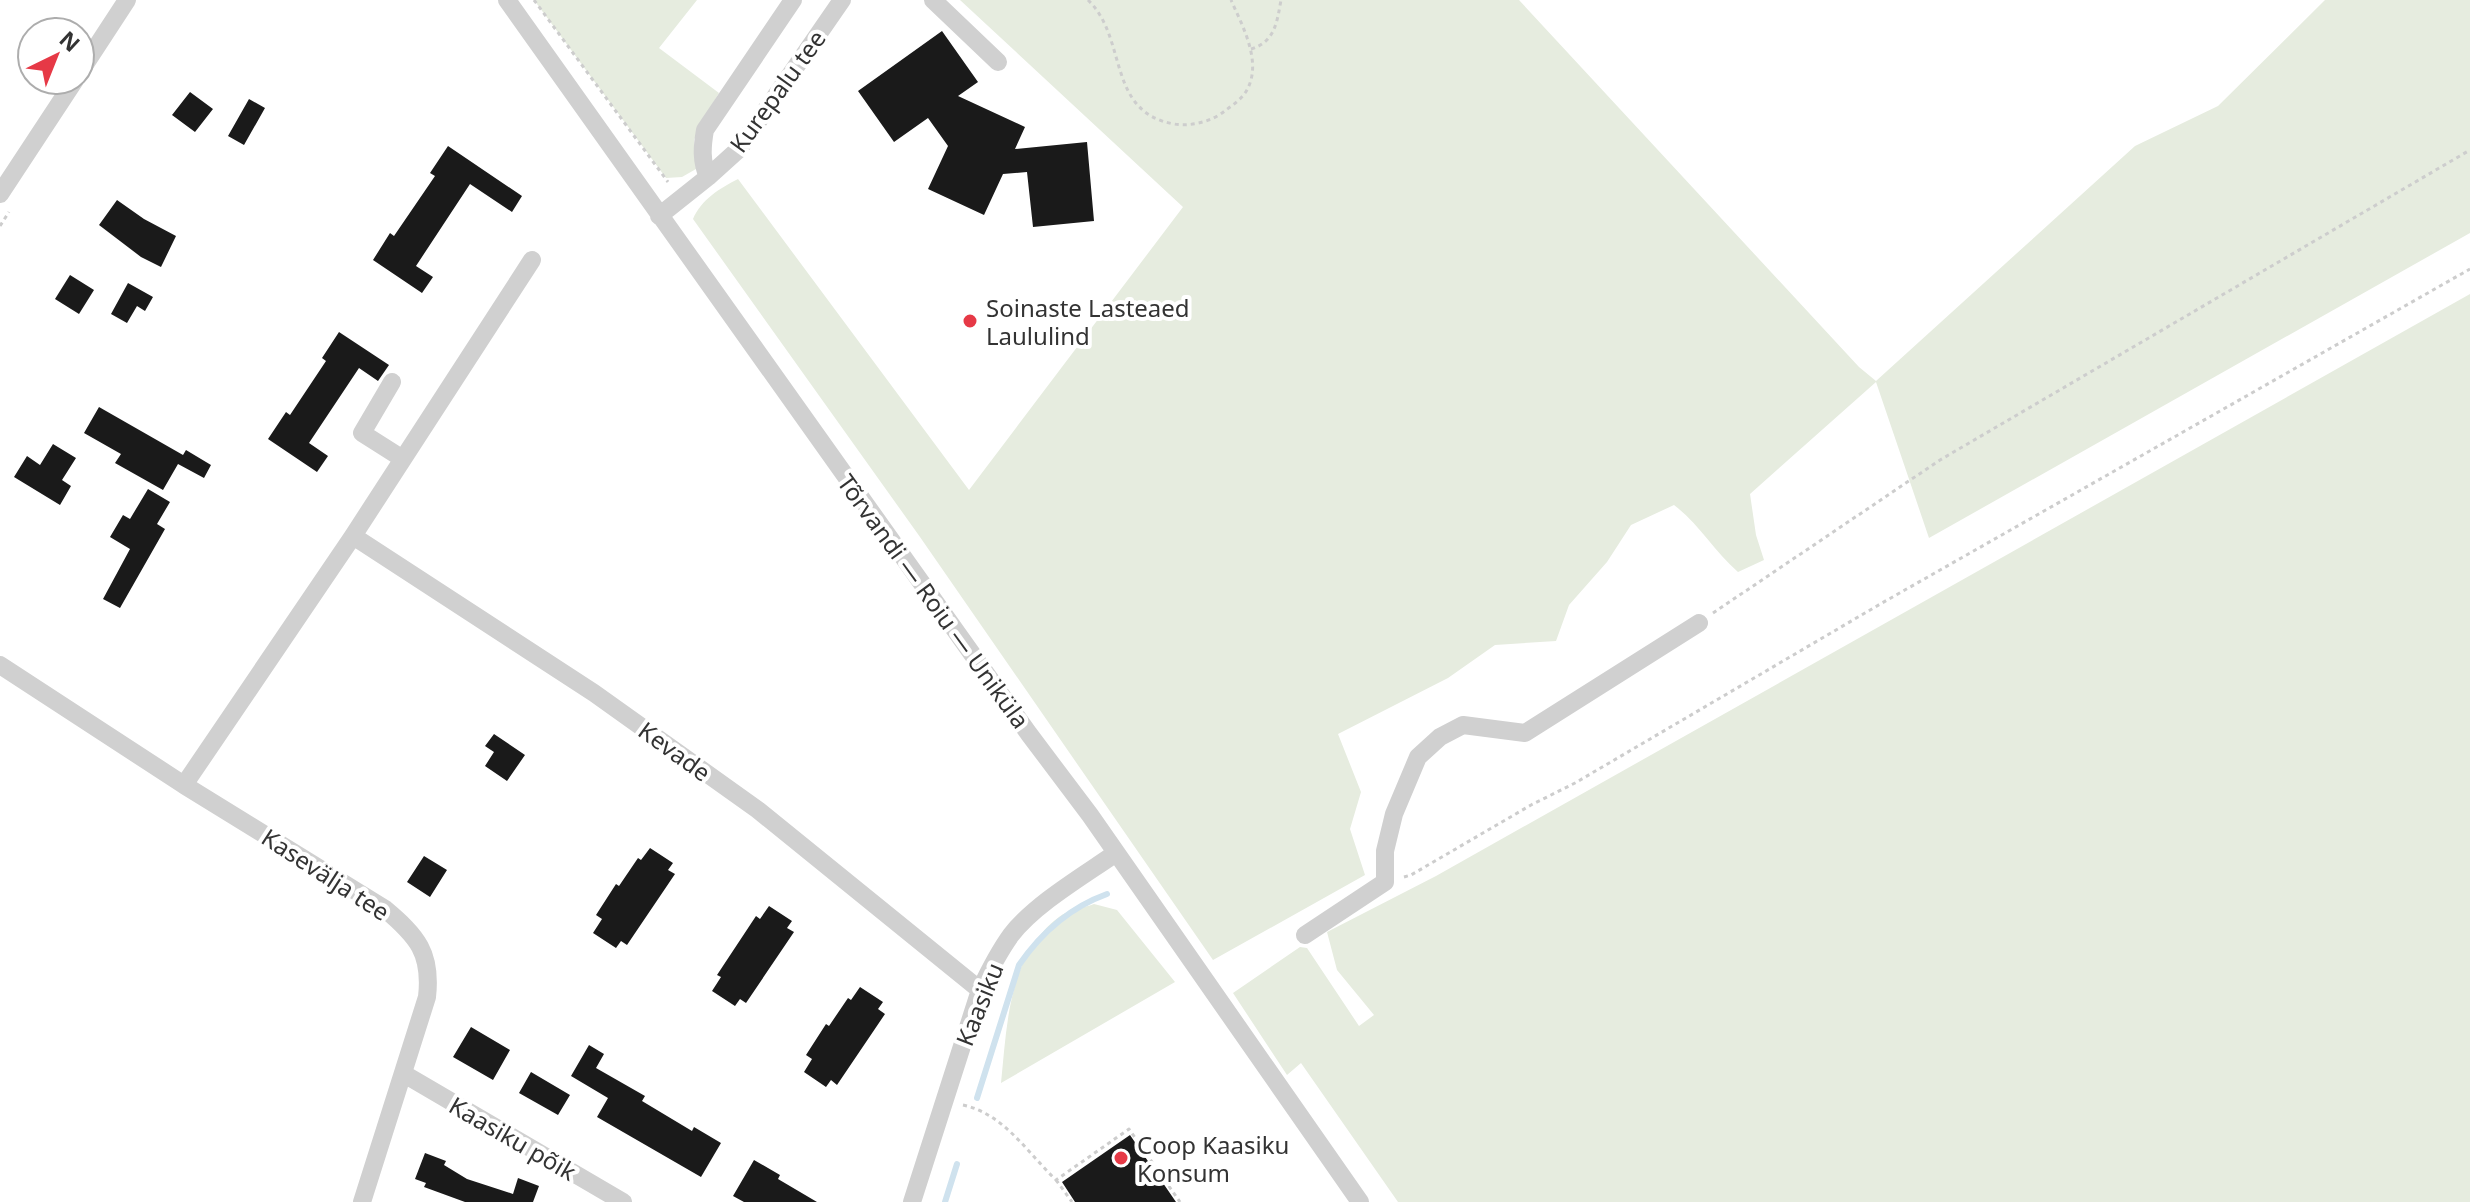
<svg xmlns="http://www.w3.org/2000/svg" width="2470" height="1202" font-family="'Noto Sans',sans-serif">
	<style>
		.green { fill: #e6ecdf }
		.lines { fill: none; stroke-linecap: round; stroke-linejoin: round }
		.stream { stroke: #cfe2ee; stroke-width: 6 }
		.building { fill: #1a1a1a }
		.path { stroke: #cdcdcd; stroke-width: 3; stroke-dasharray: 4 4; stroke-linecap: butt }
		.minor { stroke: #d0d0d0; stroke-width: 18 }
		.poi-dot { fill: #e63946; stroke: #fff; stroke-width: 3 }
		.labels { text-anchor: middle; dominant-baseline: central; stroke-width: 8; stroke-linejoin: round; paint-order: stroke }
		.street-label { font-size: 24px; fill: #333; stroke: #fff }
		.poi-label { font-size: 24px; fill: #333; stroke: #fff; text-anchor: start }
	</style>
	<rect width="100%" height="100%" fill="#fff"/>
	<path class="green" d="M534,0H697L659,48L719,93L701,123L694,140L696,169L682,177L666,178Z
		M960,0H1519L1859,367L1876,381L2135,146L2218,106L2325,0H2470V233L1929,538L1876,382L1750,494L1756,535L1764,560L1738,572C1714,551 1699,524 1674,505L1631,525L1607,562L1569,605L1556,641L1495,645L1448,678L1338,734L1361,792L1350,829L1365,875L1213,960L920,537L693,219C701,200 720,188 738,179L969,490L1183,207Z
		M2470,294V1202H1398L1301,1063L1287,1075L1233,993L1300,947L1307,948L1359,1026L1374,1015L1337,970L1327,932L1436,876Z
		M1094,904L1117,910L1175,982L1001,1083C1007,1025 1008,955 1059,917C1068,910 1083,908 1094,904Z"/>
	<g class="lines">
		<path class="stream" d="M977,1098L1019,965C1041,933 1071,907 1107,894
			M945,1202L957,1164"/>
	</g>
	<path class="building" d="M942,31L978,82L958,96L1025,127L1015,149L1087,142L1094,221L1033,227L1027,172L1003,174L984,215L928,189L948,146L928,118L894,142L858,91Z
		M190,92L213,109L195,132L172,115Z
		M249,99L265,108L244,145L228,136Z
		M448,146L522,196L512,212L470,184L416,266L433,277L422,293L373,260L390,233L394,236L435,176L430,173Z
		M117,200L144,219L176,236L161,267L141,257L99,225Z
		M70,275L94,290L79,314L55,299Z
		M128,283L153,297L145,311L137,306L127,323L111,314Z
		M339,332L389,365L378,381L359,368L309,443L328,456L317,472L268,439L286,412L290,415L326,361L322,358Z
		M99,407L183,455L186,450L211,465L204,478L178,464L163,490L115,463L121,454L84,433Z
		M53,444L76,458L62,480L71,486L60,505L14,477L27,456L40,465Z
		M148,489L170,502L157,524L165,529L120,608L103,599L130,549L110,537L123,515L130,519Z
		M494,734L525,755L507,781L485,766L494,752L485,746Z
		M650,848L673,863L668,870L675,874L627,945L621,941L616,948L593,933L602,919L596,915L616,884L619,886L638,858L641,860Z
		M424,856L447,870L430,897L407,882Z
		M769,906L792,921L787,928L794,932L746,1003L740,999L735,1006L712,991L721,977L717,975L756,916L760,919Z
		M860,987L883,1002L878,1009L885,1014L837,1085L831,1080L826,1087L804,1072L812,1059L806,1055L826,1024L829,1026L848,998L851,1000Z
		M471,1027L510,1050L493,1080L453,1057Z
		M589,1045L604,1054L596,1068L645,1096L642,1101L692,1131L694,1127L721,1143L701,1177L597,1117L608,1098L571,1076Z
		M531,1072L570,1095L558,1115L519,1093Z
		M1130,1135L1176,1202H1075L1062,1182Z
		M425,1153L446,1161L444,1165L467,1179L513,1194L518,1178L539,1186L533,1202H465L424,1187L426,1183L415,1179Z
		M754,1160L780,1175L778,1179L817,1202H744L733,1196Z"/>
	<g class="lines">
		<path class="path" d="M534,0L668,182
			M1088,0C1128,38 1106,112 1174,124C1192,127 1213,121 1226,110C1233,105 1240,100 1245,93C1264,65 1243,27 1231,0
			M1251,49C1275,42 1277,22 1281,0
			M0,226L9,212
			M1713,613L1940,460L2470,150
			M1404,877L1411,875L1531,805L1575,783L1882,603L2470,269
			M963,1105C1004,1114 1027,1152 1056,1180L1129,1129L1180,1202
			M1056,1180L1072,1202"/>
		<path class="minor" d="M507,0L1029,734L1090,815L1360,1202
			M933,0L998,62
			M80,72L127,0
			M708,177L739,149L842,0
			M0,194L75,80
			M659,216L708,177C701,161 702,147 705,130L793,0
			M392,382L362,433L403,459
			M353,536L594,693L758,810L980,990
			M0,665L184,785L385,909C417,936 432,953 427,997L362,1202
			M184,785L353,536L532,260
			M1305,935L1385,882V851L1394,814L1418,757L1440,737L1463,725L1525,733L1699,623
			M404,1074L623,1202
			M912,1202L980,990C989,971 998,953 1011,935C1035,904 1083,876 1116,853"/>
	</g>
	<g class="poi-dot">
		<circle cx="970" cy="321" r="8"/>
		<circle cx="1121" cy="1158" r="8"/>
	</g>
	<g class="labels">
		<g class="street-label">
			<text transform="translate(777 91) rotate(-54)">Kurepalu tee</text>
			<text transform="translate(934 601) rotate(54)">Tõrvandi — Roiu — Uniküla</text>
			<text transform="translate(675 751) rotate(36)">Kevade</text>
			<text transform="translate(326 874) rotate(33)">Kasevälja tee</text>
			<text transform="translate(979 1004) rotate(-68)">Kaasiku</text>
			<text transform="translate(513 1138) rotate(30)">Kaasiku põik</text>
		</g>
		<g class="poi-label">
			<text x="986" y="307">Soinaste Lasteaed<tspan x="986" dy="28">Laululind</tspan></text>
			<text x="1137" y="1144">Coop Kaasiku<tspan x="1137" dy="28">Konsum</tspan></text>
		</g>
	</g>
	<g transform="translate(56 56) rotate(43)"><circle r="38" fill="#ffffff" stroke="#adadad" stroke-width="2"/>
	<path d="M0-6L14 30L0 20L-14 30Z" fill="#e63946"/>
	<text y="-12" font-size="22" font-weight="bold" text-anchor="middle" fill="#333333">N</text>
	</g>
</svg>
